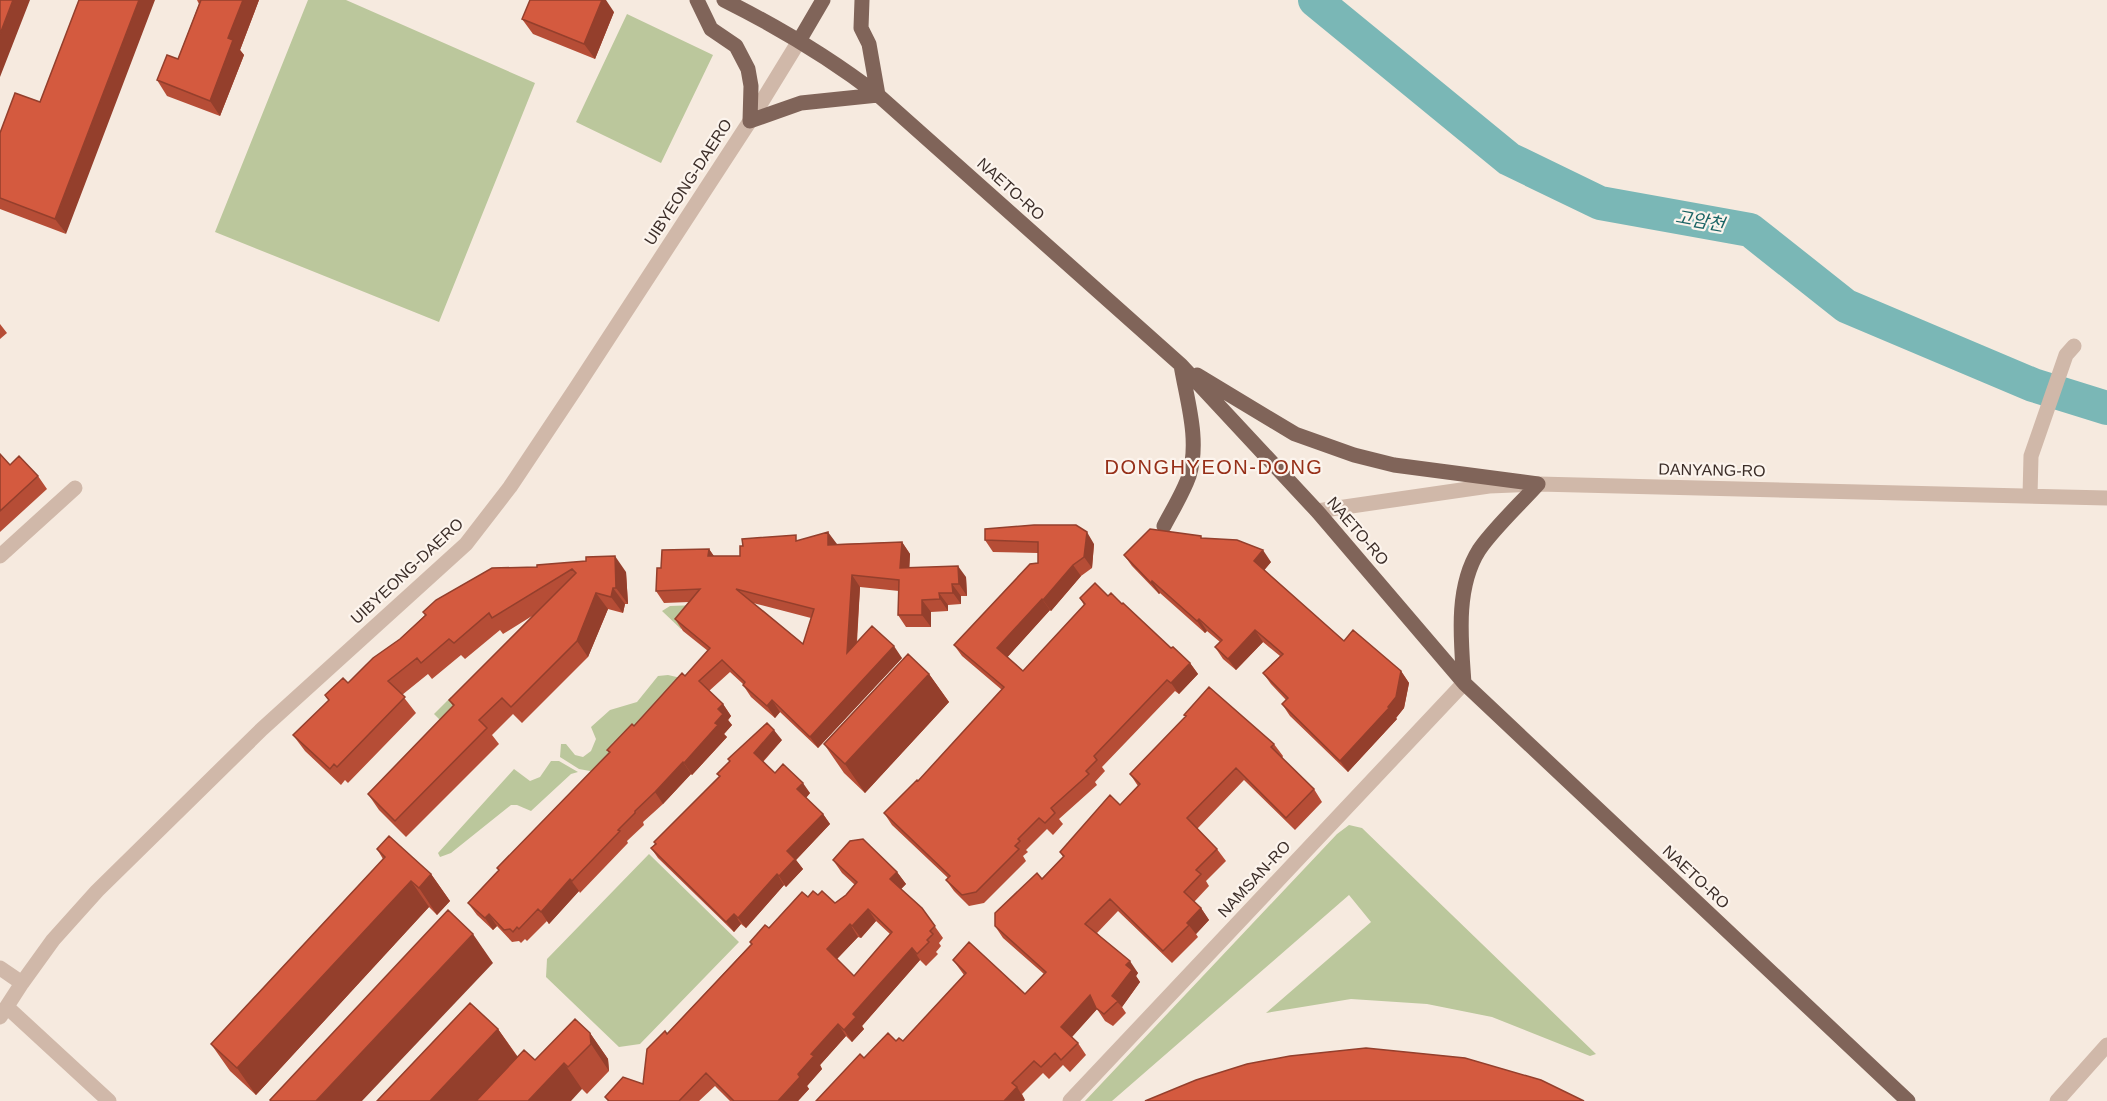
<svg xmlns="http://www.w3.org/2000/svg" width="2107" height="1101" font-family="Arial,'Noto Sans KR',sans-serif">
	<style>
		.green { fill: #bbc79c }
		.lines { fill: none; stroke-linecap: round; stroke-linejoin: round }
		.river { stroke: #7ab7b6; stroke-width: 34 }
		.minor { stroke: #d0b8a9; stroke-width: 15 }
		.major { stroke: #806459; stroke-width: 15 }
		.wall { fill: #b64d36; fill-rule: evenodd }
		.shaded-wall { fill: #943f2c }
		.building { fill: #d45a3f; stroke: #943f2c; stroke-width: 1.5; fill-rule: evenodd }
		.labels { text-anchor: middle; dominant-baseline: central; stroke-width: 4.5; stroke-linejoin: round; paint-order: stroke }
		.street-label { font-size: 16px; fill: #3c2e29; stroke: #fcf4ed }
		.water-label { font-size: 18px; font-style: italic; fill: #196364; stroke: #fcf4ed }
		.quarter-label { font-size: 20px; letter-spacing: 1.5px; fill: #962f18; stroke: #fcf4ed }
	</style>
	<rect width="100%" height="100%" fill="#f6eadf"/>
	<path class="green" d="M308,0H346L535,83L439,322L215,232Z
		M627,14L713,55L661,163L576,122Z
		M697,605L700,609L681,629L662,611L670,606Z
		M668,675L690,680L597,780L590,771L579,769L560,757L561,744H566L575,755L583,757L591,751L596,739L591,727L610,710L637,702L658,676Z
		M451,697L459,706L442,722L434,714Z
		M551,761H559L578,772L571,774L531,811L517,805H511L451,853L440,857L438,853L514,769L530,781L540,777Z
		M1349,825L1362,828L1596,1054L1590,1056L1492,1017L1427,1004L1351,999L1266,1013L1371,922L1349,895L1112,1101H1085L1337,834Z
		M649,854L739,942L640,1044L619,1047L546,977L547,959Z"/>
	<g class="lines">
		<path class="river" d="M1315,0L1509,159L1600,203L1750,230L1846,306L2033,385L2107,408"/>
		<path class="minor" d="M2030,496L2031,456L2066,355L2074,346
			M1317,511L1489,486L1538,484L2107,498
			M0,556L75,488
			M0,968L22,983
			M7,1007L109,1101
			M0,1017L22,983L53,940L97,891L262,729L466,544L510,487L576,388L750,121L799,41
			M1070,1101L1464,683
			M2057,1101L2107,1045"/>
		<path class="major" d="M697,0L711,29L736,46L748,69L751,86L750,121L801,103L878,95
			M724,0C778,27 830,58 878,95L1181,365L1317,511L1464,683L1908,1101
			M862,0L861,28L869,44L878,95
			M799,41L823,0
			M1197,375L1295,434L1354,455L1394,465L1538,484
			M1164,526C1173,509 1183,493 1189,476C1200,440 1187,401 1181,365
			M1464,683C1461,640 1455,588 1479,550C1493,529 1521,503 1538,484"/>
	</g>
	<path class="wall" d="M197,0H259L240,50L244,55L220,116L167,96L157,80L178,59L199,4Z
		M614,12L595,59L533,34L522,19Z
		M0,133L66,234L0,209Z
		M0,324L7,333L0,339Z
		M0,454L10,465L38,476L47,489L0,532Z
		M1203,538L1271,562L1264,570L1344,641L1401,671L1409,683L1404,708L1396,718L1397,719L1348,772L1290,716L1282,704L1286,700L1271,684L1263,673L1280,656L1263,642L1236,670L1223,659L1215,647L1220,642L1207,631L1205,633L1160,593L1159,594L1132,566L1124,555Z
		M799,540L837,544L902,542L910,554L909,567L966,577L967,596H961V604L948,605V611L931,612V627H906L898,615L899,591L860,587L857,643L902,658L818,748L780,712L775,718L751,697L743,685V684L730,672L709,691L723,704L731,716L728,720L732,725L724,734L727,737L692,775L691,774L663,804L643,822L644,825L627,841L628,843L580,893L579,891L549,924L547,921L527,941L525,939L521,943L519,941L512,942L497,926L493,930L477,915L468,903L609,753L607,750L634,726L685,676L708,651L683,631L675,619L689,602L664,603L656,591L661,568L709,549L714,556H740ZM753,603L811,618L803,644Z
		M985,540L1094,544L1092,568L1081,576L1051,611L1050,610L1007,657L1023,671L1084,605L1080,598L1108,596L1122,604L1171,648L1190,663L1198,674L1179,694L1175,691L1102,767L1105,771L1095,782L1097,785L1059,819L1063,824L1053,835L1047,829L1026,850L1028,852L1023,856L1026,861L984,903L969,906L954,891L946,880L948,878L892,825L884,813L918,781L1002,690L962,656L954,645L1038,563V553L993,552Z
		M537,567L626,572L628,604H625L623,613L608,609L588,657L522,723L513,714L492,735L499,744L406,837L379,810L368,794L453,706L449,700L532,616L503,634L500,630L465,659L461,655L432,679L428,674L402,695L416,713L348,783L345,780L341,785L305,751L293,735L329,701L325,695L348,683L400,639L425,615L423,612Z
		M929,674L949,702L865,793L844,773L824,744Z
		M782,740L763,762L775,773L810,793L806,798L823,814L830,824L796,860L803,869L786,887L784,885L746,928L741,924L734,932L658,858L651,848L719,777L717,774L730,761L728,759Z
		M1274,744L1283,756L1282,758L1314,789L1322,802L1295,830L1244,780L1197,829L1217,849L1226,861L1206,881L1209,886L1194,902L1201,908L1209,920L1196,934L1198,937L1172,963L1118,911L1097,933L1138,973L1136,976L1140,982L1122,1007L1126,1013L1113,1026L1105,1021L1097,1009L1072,1037L1078,1043L1086,1055L1070,1072L1063,1065L1049,1079L1043,1073L1022,1094L1025,1100L864,1058L896,1041H903L964,975L953,960L1025,994L1044,974L1003,938L995,926L1063,857L1060,852L1120,805L1138,786L1130,774Z
		M377,849L431,874L450,901L437,915L429,907L256,1095L230,1071L211,1044L383,859Z
		M833,860L897,872L906,884L901,889L922,908L943,938L939,943L941,946L936,952L938,954L926,966L920,960L862,1026L864,1029L852,1042L846,1036L820,1065L822,1069L807,1086L809,1089L798,1101H730L715,1086L699,1101H608L605,1097L643,1084L667,1034L751,944L750,942L808,897L818,895L835,903L846,895L855,885L842,873ZM876,921L890,934L854,976L837,959L858,937L861,938Z
		M498,1029L518,1057L535,1060L590,1033L608,1059L609,1071L587,1094L582,1089L377,1101Z"/>
	<path class="shaded-wall" d="M13,0H30L0,77V34Z
		M139,0H155L66,234L55,219Z
		M243,0H259L240,50L244,55L220,116L210,101L228,38Z
		M602,0H606L614,12L595,59L584,44Z
		M828,532L837,544L828,545Z
		M1087,532L1094,544L1092,568L1084,557Z
		M902,542L910,554L909,579L900,568Z
		M709,549L717,561L708,556Z
		M1263,550L1271,562L1262,573L1254,561Z
		M615,556L626,572L628,604L616,588Z
		M1073,565L1081,576L1051,611L1043,600Z
		M958,566L966,577L967,596L959,584Z
		M852,575L860,587L855,665L847,653Z
		M1152,581L1160,593L1159,594L1151,583Z
		M952,584L961,596V604L953,593Z
		M613,588L625,604L623,613L611,597Z
		M596,593L608,609L588,657L577,641Z
		M939,593L948,605V611L940,599Z
		M1042,599L1050,610L1005,660L997,648Z
		M922,600L931,612V627L922,615Z
		M1199,619L1207,631L1205,633L1197,621Z
		M1255,630L1263,642L1236,670L1228,659Z
		M894,646L902,658L818,748L810,737Z
		M1190,663L1198,674L1179,694L1171,683Z
		M1401,671L1409,683L1404,708L1396,718L1397,719L1348,772L1340,761L1388,707Z
		M929,674L949,702L865,793L845,764Z
		M772,700L780,712L775,718L767,706Z
		M723,704L731,716L728,720L732,725L724,734L727,737L692,775L684,763L715,723L718,709Z
		M774,730L782,740L761,763L754,753Z
		M683,762L691,774L663,804L655,792Z
		M803,783L810,793L804,800L797,789Z
		M823,814L830,824L796,860L803,869L786,887L779,876L787,851Z
		M897,872L906,884L899,891L890,879Z
		M431,874L450,901L437,915L419,888Z
		M777,874L784,885L746,928L738,918Z
		M570,879L579,891L549,924L541,912Z
		M411,881L429,907L256,1095L237,1068Z
		M1201,908L1209,920L1196,934L1187,923Z
		M868,909L876,921L861,938L852,926Z
		M489,914L497,926L493,930L485,918Z
		M734,914L741,924L734,932L726,922Z
		M850,924L858,937L835,961L827,949Z
		M473,934L493,963L362,1101H316Z
		M912,948L920,960L862,1026L864,1029L852,1042L844,1030L853,1014Z
		M1130,961L1138,973L1136,976L1140,982L1122,1007L1112,996L1126,965Z
		M1090,995L1099,1007L1070,1039L1061,1027Z
		M838,1024L846,1036L820,1065L822,1069L807,1086L809,1089L798,1101H778L811,1054Z
		M498,1029L518,1058L477,1101H430Z
		M590,1033L608,1059L609,1071L591,1044Z
		M564,1063L582,1089L571,1101H528Z
		M1017,1087L1025,1100L1024,1101H1004Z"/>
	<path class="building" d="M0,0H13L0,34Z
		M79,0H139L55,219L0,198V133L15,93L40,102Z
		M201,0H243L228,38L233,40L210,101L157,80L167,55L178,59Z
		M530,0H602L584,44L522,19Z
		M0,454L10,465L19,456L38,476L0,511Z
		M1034,525H1076L1087,532L1084,557L1073,565L1043,600L1042,599L997,648L1023,671L1085,604L1080,598L1095,583L1108,596L1111,593L1122,604L1123,603L1171,648L1173,647L1190,663L1171,683L1167,680L1094,756L1097,760L1086,771L1089,774L1051,808L1055,813L1045,823L1039,818L1018,839L1020,841L1015,846L1019,849L976,892L962,895L946,880L950,876L884,813L917,780L918,781L1004,687L954,645L1030,564L1038,563V542L985,540V529Z
		M1150,529L1201,536V538L1237,540L1263,550L1254,561L1344,641L1353,630L1401,671L1396,697L1388,707L1389,708L1340,761L1282,704L1288,698L1263,673L1283,654L1255,630L1228,659L1215,647L1222,640L1199,619L1197,621L1152,581L1151,583L1124,555Z
		M828,532V545L902,542L900,568L958,566L959,584H952L953,593H939L940,599L922,600V615H898L899,580L852,575L847,653L872,626L894,646L810,737L772,700L767,706L743,685L745,682L722,660L699,681L723,704L718,709L723,714L715,723L718,725L684,763L683,762L655,792L635,811V813L618,830L620,831L572,881L570,879L541,912L538,909L519,929L517,927L513,932L510,929L504,930L489,914L485,918L468,903L499,870L497,868L610,752L607,750L632,724L634,726L682,673L685,676L710,648L675,619L700,589L656,591L657,568H661L662,550L709,549L708,556H740V546H743L742,539L796,535V541ZM736,589L814,609L803,644Z
		M615,556L616,588H613L611,597L596,593L577,641L511,707L502,698L479,720L487,728L395,821L368,794L454,705L449,700L576,573L572,569L492,618L489,613L454,643L449,639L421,663L417,658L388,681L405,697L337,767L334,764L330,769L293,735L329,700L325,695L343,678L348,683L373,658L400,639L426,615L423,612L436,600L492,568L537,567V565L586,561V557Z
		M908,654L929,674L845,764L824,744Z
		M1209,687L1274,744L1271,747L1314,789L1286,818L1236,768L1187,818L1217,849L1196,870L1201,874L1184,892L1201,908L1187,923L1189,925L1163,951L1110,899L1085,924L1130,961L1126,965L1132,970L1112,996L1118,1001L1104,1014L1096,1008L1090,995L1061,1027L1078,1043L1061,1060L1055,1053L1041,1067L1034,1061L1012,1083L1017,1087L1004,1101H816L860,1054L864,1058L888,1033L896,1041L899,1038L903,1041L966,973L953,960L969,942L1025,994L1046,972L995,926V913L1037,873L1042,879L1064,856L1060,852L1110,795L1120,805L1140,784L1130,774L1186,716L1184,715Z
		M767,723L774,730L754,753L775,773L783,764L803,783L797,789L823,814L787,851L795,859L779,876L777,874L738,918L734,914L726,922L651,848L656,844L654,842L720,776L717,774L730,761L728,759Z
		M389,836L431,874L419,888L411,881L237,1068L211,1044L385,857L377,849Z
		M863,839L897,872L890,879L922,908L935,926L930,931L933,934L927,940L929,942L917,954L912,948L853,1014L856,1017L844,1030L838,1024L811,1054L814,1056L798,1074L800,1077L778,1101H734L706,1073L679,1101H609L605,1097L623,1077L643,1084L647,1049L665,1031L667,1034L752,944L750,942L765,925L769,928L802,892L808,897L813,891L818,895L822,891L835,903L846,895L857,882L833,860L850,841ZM868,909L892,932L854,976L827,949L850,924L852,926Z
		M448,910L473,934L316,1101H271L270,1100Z
		M470,1003L498,1029L430,1101H377Z
		M575,1019L590,1033L591,1044L568,1067L564,1063L528,1101H476L524,1050L535,1060Z
		M1366,1048L1465,1058L1541,1080L1584,1101H1145L1196,1080L1247,1064L1290,1056Z"/>
	<g class="labels">
		<g class="street-label">
			<text transform="translate(688 182) rotate(-57)">UIBYEONG-DAERO</text>
			<text transform="translate(1011 189) rotate(42)">NAETO-RO</text>
			<text transform="translate(1712 470) rotate(1)">DANYANG-RO</text>
			<text transform="translate(1358 531) rotate(49)">NAETO-RO</text>
			<text transform="translate(407 571) rotate(-43)">UIBYEONG-DAERO</text>
			<text transform="translate(1696 877) rotate(43)">NAETO-RO</text>
			<text transform="translate(1254 879) rotate(-47)">NAMSAN-RO</text>
		</g>
		<g class="water-label">
			<text transform="translate(1700 221) rotate(10)">고암천</text>
		</g>
		<g class="quarter-label">
			<text x="1214" y="467">DONGHYEON-DONG</text>
		</g>
	</g>
</svg>
